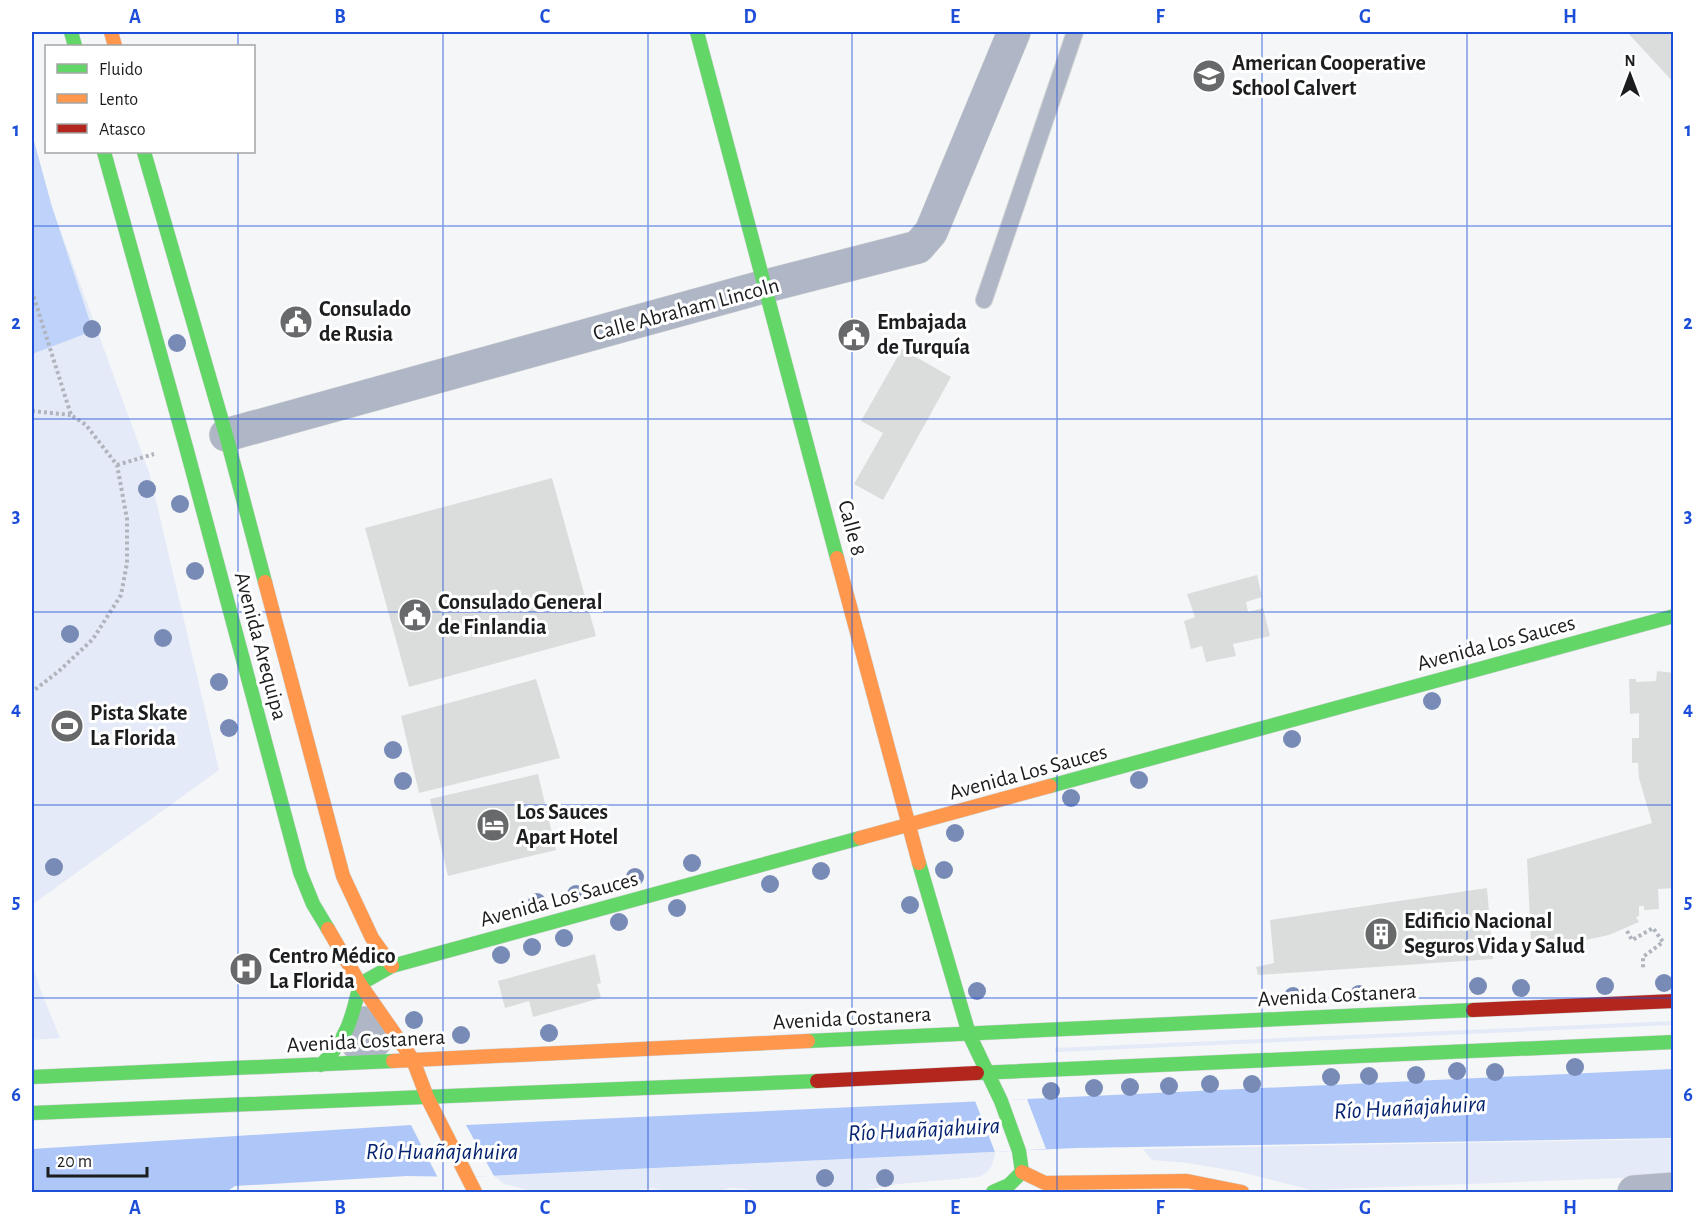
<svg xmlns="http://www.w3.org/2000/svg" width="1705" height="1224" font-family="'Alegreya Sans',sans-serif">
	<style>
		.green { fill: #e4eaf7 }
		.forest { fill: #bfd3fa }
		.water { fill: #afc7f8 }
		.pier { fill: #f4f6f8 }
		.building { fill: #dbdddd }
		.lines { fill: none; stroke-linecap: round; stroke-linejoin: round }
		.lane-casing { stroke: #d2d3d4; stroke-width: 18 }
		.street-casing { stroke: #d2d3d4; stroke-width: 34 }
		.fast-casing { stroke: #d2d3d4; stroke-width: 15 }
		.slow-casing { stroke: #d2d3d4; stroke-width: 15 }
		.jam-casing { stroke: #d2d3d4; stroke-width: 15 }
		.path { stroke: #b0b5bd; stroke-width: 4; stroke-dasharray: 3 3; stroke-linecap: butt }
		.lane { stroke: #afb6c5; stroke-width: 16 }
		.street { stroke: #afb6c5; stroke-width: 33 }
		.fast { stroke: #63d668; stroke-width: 14 }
		.slow { stroke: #ff974d; stroke-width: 14 }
		.jam { stroke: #b3261e; stroke-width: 14 }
		.tree { fill: #788ab6 }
		.grid { fill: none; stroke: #1d4ed8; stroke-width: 1.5; stroke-opacity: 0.55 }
		.labels { text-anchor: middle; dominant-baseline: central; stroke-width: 6; stroke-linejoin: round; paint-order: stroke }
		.poi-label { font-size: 22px; font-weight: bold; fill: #1c1d1f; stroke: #fff; text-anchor: start }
		.street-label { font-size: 22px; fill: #1c1d1f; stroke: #fff }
		.water-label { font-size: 24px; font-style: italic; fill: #062370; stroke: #fff }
		.neatline { fill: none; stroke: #1d4ed8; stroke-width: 2 }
		.grid-label { font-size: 20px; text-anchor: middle; font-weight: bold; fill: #1d4ed8 }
	</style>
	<rect width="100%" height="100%" fill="#f4f6f8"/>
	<path class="green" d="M32,134L52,207L150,475L219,770L33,904L32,963L39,986L60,1038L32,1040Z
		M1674,1021L1673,1025L1055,1052V1048Z
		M1673,1139L1674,1176L1311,1190L1241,1172L1188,1163L1152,1160L1143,1149Z
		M995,1152C994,1164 990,1172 979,1177L898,1184L857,1192H762L746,1189L730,1188L715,1192H667L653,1188L621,1192H535L504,1184L494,1176Z"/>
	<path class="forest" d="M32,134L52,207L93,331L32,354Z"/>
	<path class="water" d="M1673,1069V1138L1076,1148L466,1177L407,1176L235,1186L226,1192H32V1149L411,1125H466Z"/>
	<path class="pier" d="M1027,1099L1046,1149L995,1152L975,1101Z
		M411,1125H466L494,1176L438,1178Z"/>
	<path class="building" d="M1627,32H1674V83Z
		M902,349L951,377L883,500L854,484L883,433L861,421Z
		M552,478L596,636L409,687L365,528Z
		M1257,575L1262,597L1246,602L1248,612L1263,608L1270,636L1233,644L1236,656L1206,662L1202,646L1191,649L1184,621L1195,617L1187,594Z
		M1657,671L1674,673V888L1658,889L1659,909L1644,910V906H1639V916L1636,917L1639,922L1609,935L1576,942V940L1531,942L1527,859L1652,823L1639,778L1638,763H1632V738H1639V713L1630,714L1629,679H1636V682L1656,681Z
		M536,679L560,758L419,793L401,716Z
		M538,774L556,850L448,876L430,799Z
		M1487,888L1493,959L1258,975L1256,967L1274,963L1270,920Z
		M595,954L601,983L597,984L601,998L533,1017L529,1001L505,1008L498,981Z"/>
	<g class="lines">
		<g class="lane-casing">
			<path id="lane" d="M984,300L1075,32"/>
		</g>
		<g class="street-casing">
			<path id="street" d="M226,435L766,286L918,247L931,232L1014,32
				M365,1023L375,1041L358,1044Z
				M1634,1192L1674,1189"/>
		</g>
		<g class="fast-casing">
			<path id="fast" d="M71,32L75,46
				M697,32L837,558
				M104,152L186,447L300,872L313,904L328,929
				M144,152L226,435L265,582
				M1050,786L1674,616
				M919,863L969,1034L1001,1101L1019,1151L1022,1172
				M808,1041L1473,1010
				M321,1065C347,1039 352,1019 360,984L392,966L860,838
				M977,1073L1674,1042
				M32,1077L393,1061
				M32,1113L817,1081
				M993,1192L1009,1185L1022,1172"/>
		</g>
		<g class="slow-casing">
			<path id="slow" d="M111,32L115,46
				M837,558L919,863
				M265,582L343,876L372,938L392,966
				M860,838L1050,786
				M328,929L360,984L413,1060L427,1097L475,1192
				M393,1061L808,1041
				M1022,1172L1045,1183L1187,1181L1242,1192"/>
		</g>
		<g class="jam-casing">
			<path id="jam" d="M1473,1010L1674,1001
				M817,1081L977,1073"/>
		</g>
		<path class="path" d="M32,291L71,415L86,425L117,465L127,519V563L121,595L93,639L59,671L32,692
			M32,411L71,415
			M117,465L154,454
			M1627,931L1632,940L1653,928L1663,942L1643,957V970"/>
		<use href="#lane" class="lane"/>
		<use href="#street" class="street"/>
		<use href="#fast" class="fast"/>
		<use href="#slow" class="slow"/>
		<use href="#jam" class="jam"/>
	</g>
	<g class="tree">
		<circle cx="92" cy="329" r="9"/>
		<circle cx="177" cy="343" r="9"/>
		<circle cx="147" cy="489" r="9"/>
		<circle cx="180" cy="504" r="9"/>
		<circle cx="195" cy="571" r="9"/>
		<circle cx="70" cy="634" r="9"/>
		<circle cx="163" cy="638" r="9"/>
		<circle cx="219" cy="682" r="9"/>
		<circle cx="1432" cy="701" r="9"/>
		<circle cx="229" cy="728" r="9"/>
		<circle cx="1292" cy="739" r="9"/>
		<circle cx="393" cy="750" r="9"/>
		<circle cx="1139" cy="780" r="9"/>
		<circle cx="403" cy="781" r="9"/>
		<circle cx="1071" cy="798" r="9"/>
		<circle cx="955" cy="833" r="9"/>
		<circle cx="692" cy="863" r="9"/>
		<circle cx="54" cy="867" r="9"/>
		<circle cx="944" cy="870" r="9"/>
		<circle cx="821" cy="871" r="9"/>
		<circle cx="635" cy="877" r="9"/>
		<circle cx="770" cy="884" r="9"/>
		<circle cx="576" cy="894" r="9"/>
		<circle cx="537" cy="902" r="9"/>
		<circle cx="910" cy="905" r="9"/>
		<circle cx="677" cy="908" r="9"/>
		<circle cx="619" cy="922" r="9"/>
		<circle cx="564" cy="938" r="9"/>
		<circle cx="532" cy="947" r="9"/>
		<circle cx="501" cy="955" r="9"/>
		<circle cx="1664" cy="983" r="9"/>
		<circle cx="1478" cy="986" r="9"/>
		<circle cx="1605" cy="986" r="9"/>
		<circle cx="1521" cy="988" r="9"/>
		<circle cx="977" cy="991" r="9"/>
		<circle cx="1359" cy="994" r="9"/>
		<circle cx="1293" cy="996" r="9"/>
		<circle cx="414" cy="1020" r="9"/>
		<circle cx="549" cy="1033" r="9"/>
		<circle cx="461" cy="1035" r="9"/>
		<circle cx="1575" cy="1067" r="9"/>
		<circle cx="1457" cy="1071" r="9"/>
		<circle cx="1495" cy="1072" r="9"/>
		<circle cx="1416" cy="1075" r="9"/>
		<circle cx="1369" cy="1076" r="9"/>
		<circle cx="1331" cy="1077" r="9"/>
		<circle cx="1210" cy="1084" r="9"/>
		<circle cx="1252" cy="1084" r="9"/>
		<circle cx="1169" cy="1086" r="9"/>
		<circle cx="1130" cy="1087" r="9"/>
		<circle cx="1094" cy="1088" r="9"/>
		<circle cx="1051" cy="1091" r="9"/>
		<circle cx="825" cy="1178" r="9"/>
		<circle cx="885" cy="1178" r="9"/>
	</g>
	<path class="grid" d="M238,32V46M443,32V1192M648,32V1192M852,32V1192M1057,32V1192M1262,32V1192M1467,32V1192M238,152V1192M32,226H1674M32,419H1674M32,612H1674M32,805H1674M32,998H1674"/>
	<defs>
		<g id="school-disc" transform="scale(1.725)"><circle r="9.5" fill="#68696b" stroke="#fff"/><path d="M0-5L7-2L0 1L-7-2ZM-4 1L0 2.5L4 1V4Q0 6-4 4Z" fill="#fff"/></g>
		<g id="civic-disc" transform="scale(1.725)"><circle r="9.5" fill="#68696b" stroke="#fff"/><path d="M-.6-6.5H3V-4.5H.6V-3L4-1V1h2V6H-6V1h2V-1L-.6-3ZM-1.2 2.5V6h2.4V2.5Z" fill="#fff"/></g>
		<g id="stadium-disc" transform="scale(1.725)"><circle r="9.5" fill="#68696b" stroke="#fff"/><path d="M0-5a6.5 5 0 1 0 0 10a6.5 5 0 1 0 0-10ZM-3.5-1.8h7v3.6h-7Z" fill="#fff"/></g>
		<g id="hotel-disc" transform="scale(1.725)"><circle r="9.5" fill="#68696b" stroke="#fff"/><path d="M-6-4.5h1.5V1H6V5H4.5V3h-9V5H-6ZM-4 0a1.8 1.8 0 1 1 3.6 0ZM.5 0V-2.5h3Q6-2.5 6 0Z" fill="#fff"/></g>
		<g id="building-disc" transform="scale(1.725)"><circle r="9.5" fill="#68696b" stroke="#fff"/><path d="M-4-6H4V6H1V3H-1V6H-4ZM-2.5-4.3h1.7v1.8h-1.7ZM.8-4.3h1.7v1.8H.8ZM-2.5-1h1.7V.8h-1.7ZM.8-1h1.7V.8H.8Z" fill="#fff"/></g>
		<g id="hospital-disc" transform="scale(1.725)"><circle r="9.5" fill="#68696b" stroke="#fff"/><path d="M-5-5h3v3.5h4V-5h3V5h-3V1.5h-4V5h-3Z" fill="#fff"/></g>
	</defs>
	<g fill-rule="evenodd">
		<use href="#school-disc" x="1209" y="76"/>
		<use href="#civic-disc" x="296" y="322"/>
		<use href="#civic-disc" x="854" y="335"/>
		<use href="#civic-disc" x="415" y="615"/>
		<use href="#stadium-disc" x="67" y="726"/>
		<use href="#hotel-disc" x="493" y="825"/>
		<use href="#building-disc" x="1381" y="934"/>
		<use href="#hospital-disc" x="246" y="969"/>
	</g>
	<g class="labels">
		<g class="poi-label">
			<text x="1232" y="63">American Cooperative<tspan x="1232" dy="25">School Calvert</tspan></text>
			<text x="319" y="309">Consulado<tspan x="319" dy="25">de Rusia</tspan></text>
			<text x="877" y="322">Embajada<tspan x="877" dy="25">de Turquía</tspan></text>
			<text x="438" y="602">Consulado General<tspan x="438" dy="25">de Finlandia</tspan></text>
			<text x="90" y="713">Pista Skate<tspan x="90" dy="25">La Florida</tspan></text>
			<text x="516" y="812">Los Sauces<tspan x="516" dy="25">Apart Hotel</tspan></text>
			<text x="1404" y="921">Edificio Nacional<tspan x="1404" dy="25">Seguros Vida y Salud</tspan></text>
			<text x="269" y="956">Centro Médico<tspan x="269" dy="25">La Florida</tspan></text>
		</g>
		<g class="street-label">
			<text transform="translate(686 309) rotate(-15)">Calle Abraham Lincoln</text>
			<text transform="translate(852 528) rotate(75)">Calle 8</text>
			<text transform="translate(1496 643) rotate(-15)">Avenida Los Sauces</text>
			<text transform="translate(261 646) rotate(75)">Avenida Arequipa</text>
			<text transform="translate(1028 772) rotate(-15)">Avenida Los Sauces</text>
			<text transform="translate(559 899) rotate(-15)">Avenida Los Sauces</text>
			<text transform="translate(1337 995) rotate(-3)">Avenida Costanera</text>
			<text transform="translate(852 1018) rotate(-3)">Avenida Costanera</text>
			<text transform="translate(366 1041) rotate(-3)">Avenida Costanera</text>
		</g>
		<g class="water-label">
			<text transform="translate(1410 1108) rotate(-3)">Río Huañajahuira</text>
			<text transform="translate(924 1130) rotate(-3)">Río Huañajahuira</text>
			<text x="442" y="1152">Río Huañajahuira</text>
		</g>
	</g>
	<rect width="1705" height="1224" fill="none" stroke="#ffffff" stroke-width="66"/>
	<rect x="45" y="45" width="210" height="108" fill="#ffffff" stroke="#a4a5a5" stroke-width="1.5"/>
	<rect x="57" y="64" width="30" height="9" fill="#63d668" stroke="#a4a5a5" stroke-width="1.5"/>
	<text x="99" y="75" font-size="18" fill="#1c1d1f">Fluido</text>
	<rect x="57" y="94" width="30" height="9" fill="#ff974d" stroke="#a4a5a5" stroke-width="1.5"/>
	<text x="99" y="105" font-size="18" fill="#1c1d1f">Lento</text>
	<rect x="57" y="124" width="30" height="9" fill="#b3261e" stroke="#a4a5a5" stroke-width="1.5"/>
	<text x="99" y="135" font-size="18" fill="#1c1d1f">Atasco</text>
	<g transform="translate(1630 75)" stroke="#ffffff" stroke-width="4.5" paint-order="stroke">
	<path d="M0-4.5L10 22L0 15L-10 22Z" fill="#1c1d1f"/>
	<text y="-9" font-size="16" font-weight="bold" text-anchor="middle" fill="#1c1d1f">N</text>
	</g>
	<path d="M48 1167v9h99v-9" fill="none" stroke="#1c1d1f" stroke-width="3"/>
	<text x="57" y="1167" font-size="18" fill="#1c1d1f" stroke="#ffffff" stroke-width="4.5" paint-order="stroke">20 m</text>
	<rect x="33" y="33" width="1639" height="1158" class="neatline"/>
	<g class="grid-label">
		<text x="135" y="23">A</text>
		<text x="340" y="23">B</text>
		<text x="545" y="23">C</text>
		<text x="750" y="23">D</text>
		<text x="955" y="23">E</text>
		<text x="1160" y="23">F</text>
		<text x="1365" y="23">G</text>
		<text x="1570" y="23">H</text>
		<text x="16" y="136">1</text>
		<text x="1688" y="136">1</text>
		<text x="16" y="329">2</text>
		<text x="1688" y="329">2</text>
		<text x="16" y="522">3</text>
		<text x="1688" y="522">3</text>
		<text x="16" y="715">4</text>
		<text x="1688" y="715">4</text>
		<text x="16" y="908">5</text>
		<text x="1688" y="908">5</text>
		<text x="16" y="1101">6</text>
		<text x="1688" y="1101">6</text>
		<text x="135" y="1214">A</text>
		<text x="340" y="1214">B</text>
		<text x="545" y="1214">C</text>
		<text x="750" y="1214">D</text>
		<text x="955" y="1214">E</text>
		<text x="1160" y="1214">F</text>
		<text x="1365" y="1214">G</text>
		<text x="1570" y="1214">H</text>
	</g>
</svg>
